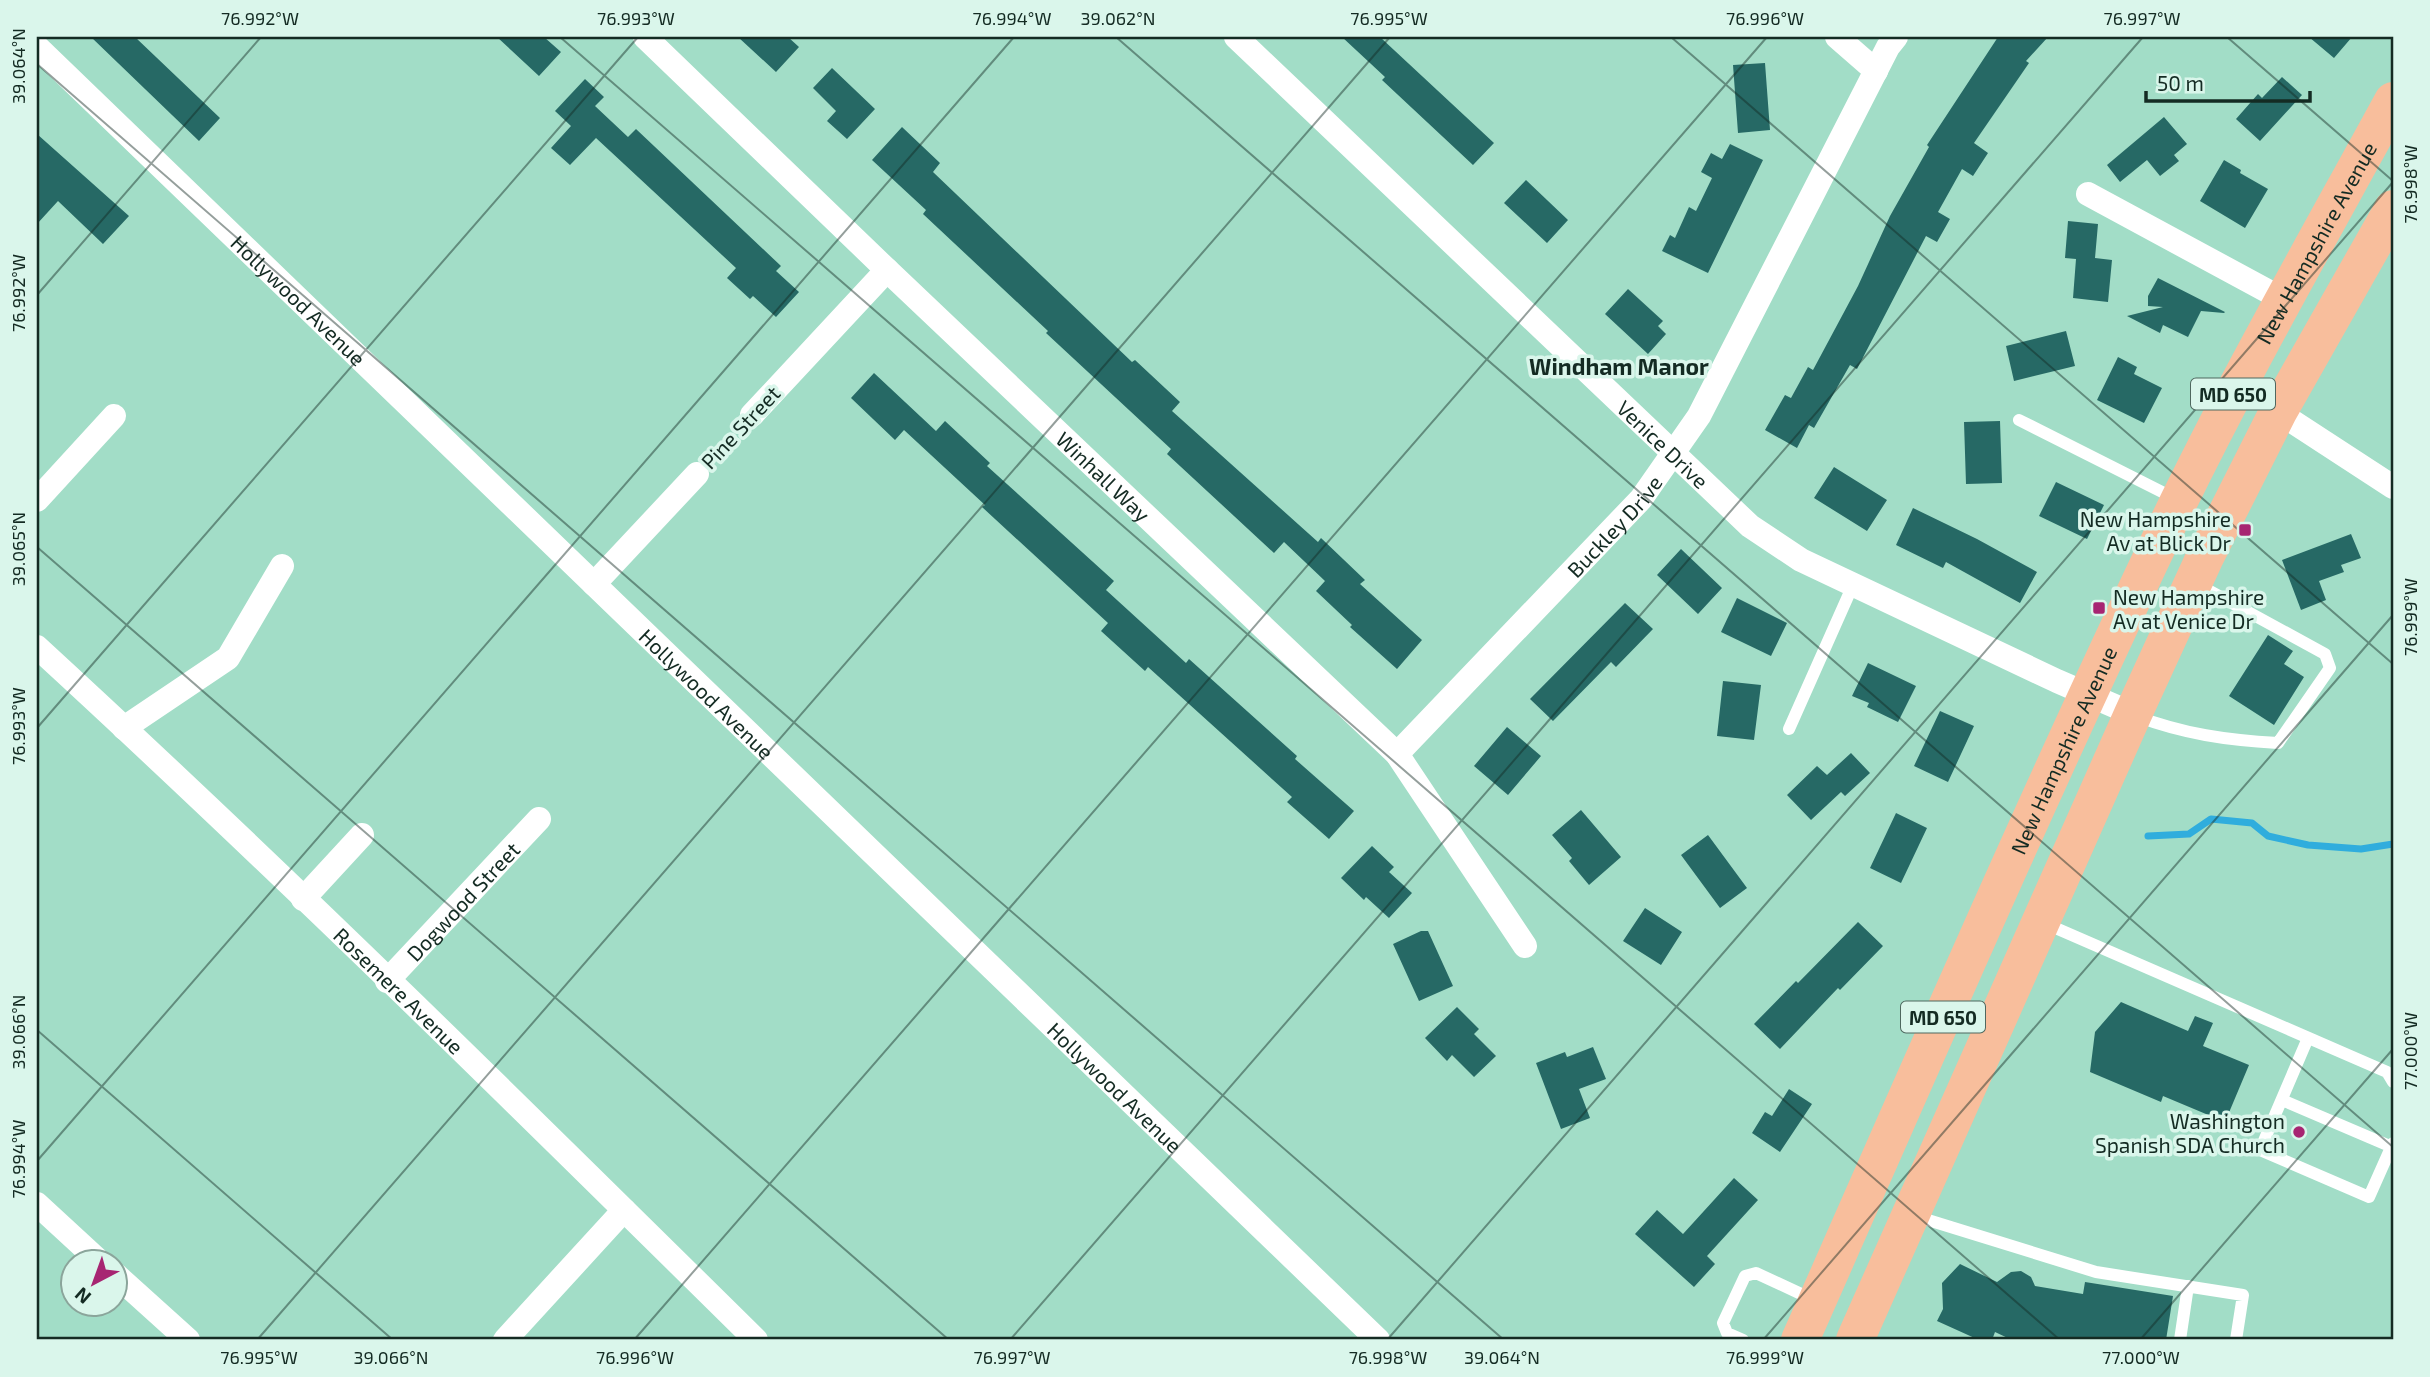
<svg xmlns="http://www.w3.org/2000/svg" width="2430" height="1377" font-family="'Exo 2',sans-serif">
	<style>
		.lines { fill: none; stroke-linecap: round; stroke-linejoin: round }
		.stream { stroke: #30addd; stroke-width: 7 }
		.building { fill: #266965 }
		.path { stroke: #709f8e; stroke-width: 4.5; stroke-dasharray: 2 5; stroke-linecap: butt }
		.service { stroke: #fff; stroke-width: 12 }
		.minor { stroke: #fff; stroke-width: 24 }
		.primary { stroke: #f8be9c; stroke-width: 38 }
		.ticks { fill: none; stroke: #142b23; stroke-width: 2; stroke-opacity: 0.45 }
		.poi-dot { fill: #a72572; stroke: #daf6eb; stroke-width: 2.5 }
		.labels { text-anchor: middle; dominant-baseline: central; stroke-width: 7; stroke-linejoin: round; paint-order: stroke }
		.shield { fill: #daf6eb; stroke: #4f685f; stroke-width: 2 }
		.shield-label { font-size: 19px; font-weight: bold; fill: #142b23 }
		.street-label { font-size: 21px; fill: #142b23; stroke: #daf6eb }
		.poi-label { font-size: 21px; fill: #142b23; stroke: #daf6eb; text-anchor: end }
		.neighbourhood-label { font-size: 23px; font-weight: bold; fill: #142b23; stroke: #daf6eb }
		.neatline { fill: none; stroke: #142b23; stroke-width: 2.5 }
		.ticks-label { font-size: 18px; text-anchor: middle; fill: #142b23 }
	</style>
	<rect width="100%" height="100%" fill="#a2ddc7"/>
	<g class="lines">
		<path class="stream" d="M2148,836L2189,834L2211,819L2252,823L2268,836L2308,845L2361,849L2393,844"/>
	</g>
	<path class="building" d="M91,37H135L220,118L199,141Z
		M497,37H544L561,52L539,76Z
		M738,37H788L799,47L776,72Z
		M1342,37H1380L1494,143L1473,165L1382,80L1385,77Z
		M1998,37H2048L2026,61L2029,63L1974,143L1988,153L1973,176L1962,169L1938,212L1950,219L1937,242L1926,236L1857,369L1850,365L1814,428L1809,425L1797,448L1765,430L1785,395L1791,398L1808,367L1813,370L1858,286L1890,216L1929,147L1927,145Z
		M2309,37H2352L2334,58Z
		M1765,63L1770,130L1738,133L1733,65Z
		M832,68L875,109L847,139L827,121L836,111L813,88Z
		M2282,77L2302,95L2260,141L2236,119L2258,94L2262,98Z
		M585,79L604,97L595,106L628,137L636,129L781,266L776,271L799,292L776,317L753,296L750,299L727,278L736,268L596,138L570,165L551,148L571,126L555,111Z
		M2164,117L2187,144L2174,155L2179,161L2160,176L2147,160L2120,182L2107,165Z
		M902,127L940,163L933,172L1132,362L1135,360L1180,402L1172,411L1318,542L1321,538L1365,580L1360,584L1422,640L1397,669L1350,627L1352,625L1316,591L1325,581L1284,542L1274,553L1167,454L1171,449L1046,333L1048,331L923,214L926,210L872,160Z
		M37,134L129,216L103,244L58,201L37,224Z
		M1730,144L1763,160L1708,273L1662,251L1670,235L1675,238L1689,207L1696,211L1712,178L1701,172L1711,153L1722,159Z
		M2224,160L2241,170L2240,173L2268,189L2245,228L2200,201Z
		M1526,180L1568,220L1547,243L1504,203Z
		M2068,221L2098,224L2095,258L2112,260L2108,302L2073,298L2076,259L2065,258Z
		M2158,278L2225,312L2224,313L2201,311L2188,337L2163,325L2160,333L2127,316L2163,307L2148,306V296Z
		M1628,289L1663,321L1658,326L1666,334L1648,354L1605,314Z
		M2066,331L2075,366L2014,381L2006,346Z
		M2118,357L2137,367L2134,374L2162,388L2144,423L2097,400Z
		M874,373L936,431L945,421L990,463L987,466L1114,581L1106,590L1186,663L1189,659L1297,756L1295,759L1354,811L1329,839L1287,802L1292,797L1148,667L1145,671L1101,631L1108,623L982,507L985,505L904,430L895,440L851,398Z
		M2000,421L2002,483L1966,484L1964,422Z
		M1834,467L1887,500L1867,531L1814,498Z
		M2056,482L2104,505L2087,539L2039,516Z
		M1913,508L1977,539L2037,572L2020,603L1946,562L1943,568L1896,545Z
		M2351,534L2361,558L2341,565L2344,572L2319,581L2326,600L2301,610L2282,560Z
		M1681,549L1722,588L1698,614L1657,575Z
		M1737,598L1787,623L1771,656L1721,632Z
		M1625,603L1653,629L1616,667L1611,662L1553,721L1530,699Z
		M2268,635L2293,651L2284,664L2304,677L2274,725L2229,696Z
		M1868,663L1916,686L1898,722L1867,707L1869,703L1852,696Z
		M1723,681L1761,685L1754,740L1717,736Z
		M1940,711L1974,726L1948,782L1914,766Z
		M1507,727L1541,756L1508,795L1474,766Z
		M1851,753L1870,773L1845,796L1841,792L1811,820L1787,795L1817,766L1827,775Z
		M1581,810L1621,857L1589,885L1569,861L1572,858L1552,835Z
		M1896,813L1927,828L1901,883L1870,868Z
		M1708,835L1747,888L1720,908L1681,855Z
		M1372,846L1394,867L1389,872L1412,893L1389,918L1366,897L1364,900L1341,878Z
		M1645,908L1682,932L1661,965L1623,941Z
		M1858,922L1883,946L1840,990L1838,988L1780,1049L1754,1024L1796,981L1798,983Z
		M1421,931H1428L1453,986L1419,1001L1393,944Z
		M2121,1002L2188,1031L2195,1016L2213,1023L2203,1046L2249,1065L2225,1122L2163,1096L2161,1102L2090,1072L2095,1032Z
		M1457,1007L1479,1029L1474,1034L1496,1056L1474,1077L1452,1055L1447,1061L1425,1038Z
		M1593,1047L1606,1079L1579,1089L1590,1118L1561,1129L1536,1063L1565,1052L1567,1057Z
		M1789,1089L1812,1104L1780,1152L1752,1133L1765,1112L1772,1116Z
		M1734,1178L1758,1200L1707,1256L1715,1264L1694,1287L1635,1234L1657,1210L1683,1234Z
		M1960,1264L1997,1282L2011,1272L2021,1271L2031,1277L2035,1286L2083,1294L2085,1282L2173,1296L2166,1340H2012L1995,1332L1992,1340H1979L1937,1321L1943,1309L1942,1283Z"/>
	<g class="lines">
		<path class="path" d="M712,457L737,431"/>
		<path class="service" d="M2019,420L2176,499
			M2136,716C2184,734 2226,740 2278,743L2330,668L2325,654L2197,584
			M1789,729L1853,585
			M2044,923L2387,1072L2393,1082
			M2308,1038L2260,1150L2369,1197L2393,1143
			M2282,1100L2392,1147
			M1915,1216L2096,1272L2243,1295L2236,1340
			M1743,1340L1727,1333L1723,1323L1745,1276L1756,1273L1814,1300
			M2180,1340L2188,1286"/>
		<g class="minor">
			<path id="s1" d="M645,37L887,270L1397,754L1525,946"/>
			<path id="s2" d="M1236,37L1750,526L1801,560L2057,681L2133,714"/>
			<path d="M1837,37L1876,71"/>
			<path id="s3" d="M37,47L1378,1340"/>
			<path d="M2088,194L2284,300"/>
			<path d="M2278,412L2393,487"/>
			<path d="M752,415L887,270"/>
			<path d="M37,500L114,416"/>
			<path d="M594,584L697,474"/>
			<path id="s4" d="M37,647C282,872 519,1106 756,1340"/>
			<path d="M124,728L228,658L282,566"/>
			<path id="s5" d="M1397,754L1641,499L1699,416L1888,47L1896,37"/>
			<path d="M303,899L362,835"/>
			<path id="s6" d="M387,981L539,819"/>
			<path d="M37,1204L100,1262"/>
			<path d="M116,1275L188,1340"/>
			<path d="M505,1340L624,1210"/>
		</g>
		<g class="primary">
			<path id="s7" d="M1800,1340C1919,1071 2036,800 2163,534C2233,387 2315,244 2393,101"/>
			<path d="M1855,1340L2133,714L2204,559L2278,412L2393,209"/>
		</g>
	</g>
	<path class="ticks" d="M560,37L2060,1340M1116,37L2393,1147M1671,37L2393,664M2227,37L2393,181M37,64L1504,1340M37,295L261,37M37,547L949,1340M37,728L638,37M37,1030L393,1340M37,1161L1014,37M257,1340L1390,37M634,1340L1767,37M1010,1340L2143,37M1387,1340L2393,182M1763,1340L2393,615M2140,1340L2393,1049"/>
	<g class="poi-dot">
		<rect x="2238" y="523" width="14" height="14" rx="3.5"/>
		<rect x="2092" y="601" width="14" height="14" rx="3.5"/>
		<circle cx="2299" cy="1132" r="7"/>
	</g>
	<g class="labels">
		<g class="shield">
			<rect x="2191" y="378.5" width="84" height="31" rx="5"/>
			<rect x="1901" y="1001.5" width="84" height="31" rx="5"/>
		</g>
		<g class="shield-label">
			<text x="2233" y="394">MD 650</text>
			<text x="1943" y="1017">MD 650</text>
		</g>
		<g class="street-label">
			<text stroke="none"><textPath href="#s7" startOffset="1213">New Hampshire Avenue</textPath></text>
			<text stroke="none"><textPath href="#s3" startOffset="364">Hollywood Avenue</textPath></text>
			<text transform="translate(740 427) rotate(-47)">Pine Street</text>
			<text stroke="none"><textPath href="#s2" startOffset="590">Venice Drive</textPath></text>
			<text stroke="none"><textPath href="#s1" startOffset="635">Winhall Way</textPath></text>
			<text stroke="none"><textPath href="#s5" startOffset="315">Buckley Drive</textPath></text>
			<text stroke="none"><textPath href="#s3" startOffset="931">Hollywood Avenue</textPath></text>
			<text stroke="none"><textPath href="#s7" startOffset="646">New Hampshire Avenue</textPath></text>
			<text stroke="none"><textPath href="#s6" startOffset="110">Dogwood Street</textPath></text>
			<text stroke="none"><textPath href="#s4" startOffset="499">Rosemere Avenue</textPath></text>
			<text stroke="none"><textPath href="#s3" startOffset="1498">Hollywood Avenue</textPath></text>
		</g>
		<g class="poi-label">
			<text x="2231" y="518">New Hampshire<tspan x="2231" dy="24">Av at Blick Dr</tspan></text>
			<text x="2113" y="596" text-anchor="start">New Hampshire<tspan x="2113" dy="24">Av at Venice Dr</tspan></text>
			<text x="2285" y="1120">Washington<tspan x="2285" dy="24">Spanish SDA Church</tspan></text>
		</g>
		<g class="neighbourhood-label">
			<text x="1619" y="366">Windham Manor</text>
		</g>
	</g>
	<rect width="2430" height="1377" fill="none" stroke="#daf6eb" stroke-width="77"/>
	<g transform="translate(94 1283) rotate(221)"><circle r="33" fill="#daf6eb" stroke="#8ba59b" stroke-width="2"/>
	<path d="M0-5L12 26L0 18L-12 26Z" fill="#a72572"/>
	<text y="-10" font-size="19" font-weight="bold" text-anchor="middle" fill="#142b23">N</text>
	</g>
	<path d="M2146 91v10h164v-10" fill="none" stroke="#142b23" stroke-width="3.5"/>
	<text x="2157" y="91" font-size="21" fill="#142b23" stroke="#daf6eb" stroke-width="5" paint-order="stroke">50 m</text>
	<rect x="38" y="38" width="2354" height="1300" class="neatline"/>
	<g class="ticks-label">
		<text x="260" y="25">76.992°W</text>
		<text x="636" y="25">76.993°W</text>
		<text x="1012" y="25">76.994°W</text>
		<text x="1118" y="25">39.062°N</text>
		<text x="1389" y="25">76.995°W</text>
		<text x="1765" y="25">76.996°W</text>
		<text x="2142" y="25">76.997°W</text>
		<text transform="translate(19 66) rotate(-90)" y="6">39.064°N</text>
		<text transform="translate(2411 184) rotate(-90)" y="6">76.998°W</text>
		<text transform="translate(19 293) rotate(-90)" y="6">76.992°W</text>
		<text transform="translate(19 549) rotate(-90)" y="6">39.065°N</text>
		<text transform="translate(2411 617) rotate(-90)" y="6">76.999°W</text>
		<text transform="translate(19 726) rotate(-90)" y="6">76.993°W</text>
		<text transform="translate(19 1032) rotate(-90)" y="6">39.066°N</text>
		<text transform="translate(2411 1051) rotate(-90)" y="6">77.000°W</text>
		<text transform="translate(19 1159) rotate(-90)" y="6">76.994°W</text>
		<text x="259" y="1364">76.995°W</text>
		<text x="391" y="1364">39.066°N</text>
		<text x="635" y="1364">76.996°W</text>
		<text x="1012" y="1364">76.997°W</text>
		<text x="1388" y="1364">76.998°W</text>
		<text x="1502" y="1364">39.064°N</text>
		<text x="1765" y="1364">76.999°W</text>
		<text x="2141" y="1364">77.000°W</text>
	</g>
</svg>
